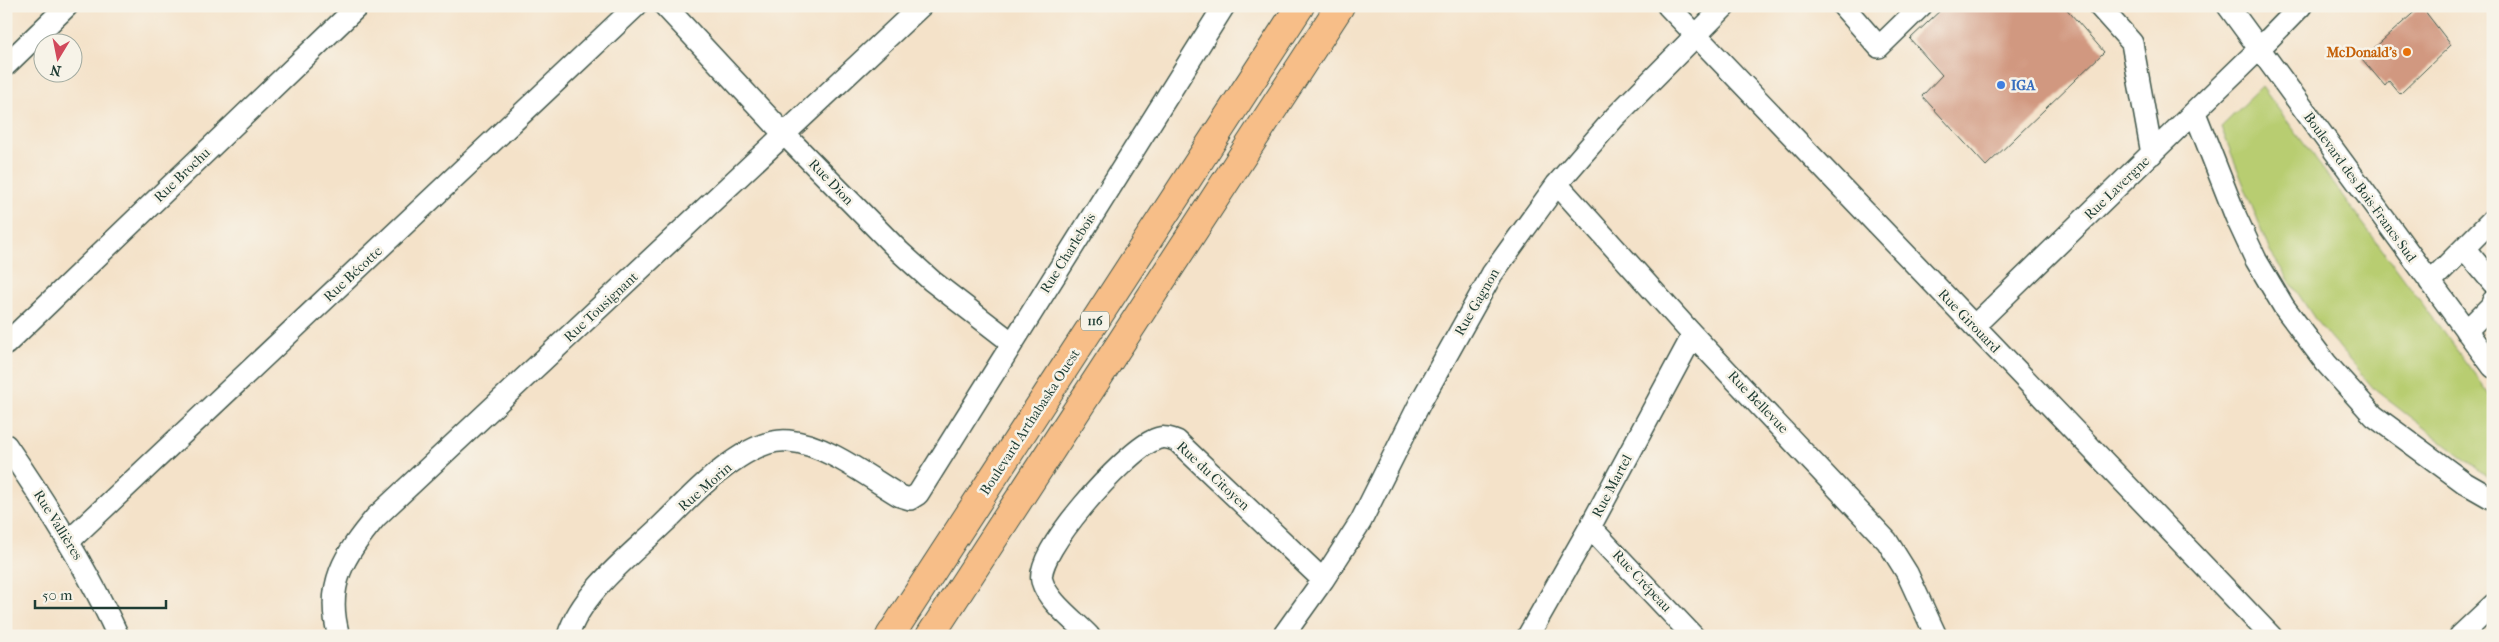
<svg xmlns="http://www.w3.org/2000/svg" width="2499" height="642" font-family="'IM FELL French Canon',serif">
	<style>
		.green { fill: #b8cd71; stroke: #6c8552 }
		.building { fill: #d19880 }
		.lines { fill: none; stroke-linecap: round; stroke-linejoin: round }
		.minor-casing { stroke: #3f564a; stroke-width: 24 }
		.major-casing { stroke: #3f564a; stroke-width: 30 }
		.minor { stroke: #fff; stroke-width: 21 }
		.major { stroke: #f7be88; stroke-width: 28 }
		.food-dot { fill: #e8710a; stroke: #f7f3e8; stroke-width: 2 }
		.shop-dot { fill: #3f7fe0; stroke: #f7f3e8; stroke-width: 2 }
		.labels { text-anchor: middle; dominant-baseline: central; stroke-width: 5; stroke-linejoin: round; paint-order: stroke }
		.shield { fill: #f7f3e8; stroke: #60746a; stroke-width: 1 }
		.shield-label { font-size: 12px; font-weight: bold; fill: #1f3d34 }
		.food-label { font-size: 14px; font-weight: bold; fill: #c56008; stroke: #f7f3e8; text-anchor: end }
		.shop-label { font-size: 14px; font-weight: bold; fill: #366cbe; stroke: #f7f3e8; text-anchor: start }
		.street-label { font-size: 14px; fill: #1f3d34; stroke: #f7f3e8 }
	</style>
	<rect width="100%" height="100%" fill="#f7f3e8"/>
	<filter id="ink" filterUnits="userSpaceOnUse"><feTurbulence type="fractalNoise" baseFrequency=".02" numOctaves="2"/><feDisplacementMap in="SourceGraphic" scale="10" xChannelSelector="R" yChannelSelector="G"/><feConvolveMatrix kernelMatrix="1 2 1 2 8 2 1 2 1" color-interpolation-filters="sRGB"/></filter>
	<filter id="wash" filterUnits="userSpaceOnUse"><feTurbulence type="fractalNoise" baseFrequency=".0096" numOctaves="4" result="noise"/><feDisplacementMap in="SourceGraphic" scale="20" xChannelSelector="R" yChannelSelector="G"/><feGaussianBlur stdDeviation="1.12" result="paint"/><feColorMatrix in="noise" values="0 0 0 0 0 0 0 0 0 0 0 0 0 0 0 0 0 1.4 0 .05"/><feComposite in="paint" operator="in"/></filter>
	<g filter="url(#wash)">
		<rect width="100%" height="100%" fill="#f4e2c9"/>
		<path class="green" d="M2262,87L2493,399V481L2375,390L2317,322L2270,252L2221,127Z"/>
		<g id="blocks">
			<path class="building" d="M1945,6H2064L2104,52L1986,166L1922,96L1942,75L1910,39Z
				M2421,6L2451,45L2400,94L2389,81L2385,86L2362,59Z"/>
		</g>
	</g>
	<g filter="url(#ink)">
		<use href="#blocks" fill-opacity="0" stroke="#3f564a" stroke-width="1"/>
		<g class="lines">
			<g class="minor-casing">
				<path id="minor" d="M665,6L785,135L900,252L932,281L1011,342
					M1668,6L2271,636
					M1843,6L1879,47L1921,6
					M2099,6L2132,43L2152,154
					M2228,6L2493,367
					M6,65L67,6
					M2195,113L2236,217L2256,260L2284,307L2326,363L2374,416L2465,483L2493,499
					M1557,184L1693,335L1887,541L1907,573L1936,636
					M2464,248L2493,283
					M2430,282L2493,219
					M1974,326L2259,49L2301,6
					M2466,331L2491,306L2493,301
					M6,344L358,6
					M6,445C48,506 87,568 118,636
					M1590,527L1693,636
					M69,541L636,6
					M339,636C324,585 345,554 376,517L921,6
					M568,636C581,593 631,555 663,524C682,506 700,485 721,470C739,456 766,438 789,441C826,444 868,477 900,496L910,499L918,494L1224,6
					M1089,636C1074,620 1048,602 1042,581C1034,552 1125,453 1152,441C1161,436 1168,437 1177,441L1323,580
					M1283,636L1323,580L1361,521L1420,403L1492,274L1557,184L1615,117L1725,6
					M1528,636L1590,527L1693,335
					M2460,636L2493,605"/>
			</g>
			<g class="major-casing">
				<path id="major" d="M890,636L1300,6
					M930,636L1340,6"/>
			</g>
			<use href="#minor" class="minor"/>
			<use href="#major" class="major"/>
		</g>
	</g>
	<circle class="food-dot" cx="2407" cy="52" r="5"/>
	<circle class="shop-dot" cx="2001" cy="85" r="5"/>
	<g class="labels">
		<rect class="shield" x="1081" y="311.5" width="28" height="19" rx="4"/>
		<g class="shield-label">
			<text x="1095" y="321">116</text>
		</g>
		<g class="food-label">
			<text x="2397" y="52">McDonald's</text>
		</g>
		<g class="shop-label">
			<text x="2011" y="85">IGA</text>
		</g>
		<g class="street-label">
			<text transform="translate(182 175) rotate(-44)">Rue Brochu</text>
			<text transform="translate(831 182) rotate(46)">Rue Dion</text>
			<text transform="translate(2360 187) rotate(54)">Boulevard des Bois-Francs Sud</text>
			<text transform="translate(2117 188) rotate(-44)">Rue Lavergne</text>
			<text transform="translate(1068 253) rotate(-58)">Rue Charlebois</text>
			<text transform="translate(353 274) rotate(-43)">Rue Bécotte</text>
			<text transform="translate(1477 302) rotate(-60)">Rue Gagnon</text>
			<text transform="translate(601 307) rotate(-43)">Rue Tousignant</text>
			<text transform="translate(1969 321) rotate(46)">Rue Girouard</text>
			<text transform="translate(1758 402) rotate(46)">Rue Bellevue</text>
			<text transform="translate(1030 422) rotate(-57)">Boulevard Arthabaska Ouest</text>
			<text transform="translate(1213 476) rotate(43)">Rue du Citoyen</text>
			<text transform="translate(1612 486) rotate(-62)">Rue Martel</text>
			<text transform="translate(705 487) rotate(-41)">Rue Morin</text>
			<text transform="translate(58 525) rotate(58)">Rue Vallières</text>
			<text transform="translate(1642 581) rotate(47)">Rue Crépeau</text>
		</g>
	</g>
	<rect width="2499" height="642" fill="none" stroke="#f7f3e8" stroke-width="25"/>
	<g transform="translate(58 58) rotate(190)"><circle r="24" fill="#f7f3e8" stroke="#a1aaa0"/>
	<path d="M0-4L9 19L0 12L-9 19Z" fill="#d1495b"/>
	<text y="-8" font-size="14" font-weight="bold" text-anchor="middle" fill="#1f3d34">N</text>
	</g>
	<path d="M35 600v8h131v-8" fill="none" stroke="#1f3d34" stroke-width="2.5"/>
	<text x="42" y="600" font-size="15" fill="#1f3d34" stroke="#f7f3e8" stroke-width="4" paint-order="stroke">50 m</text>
</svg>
